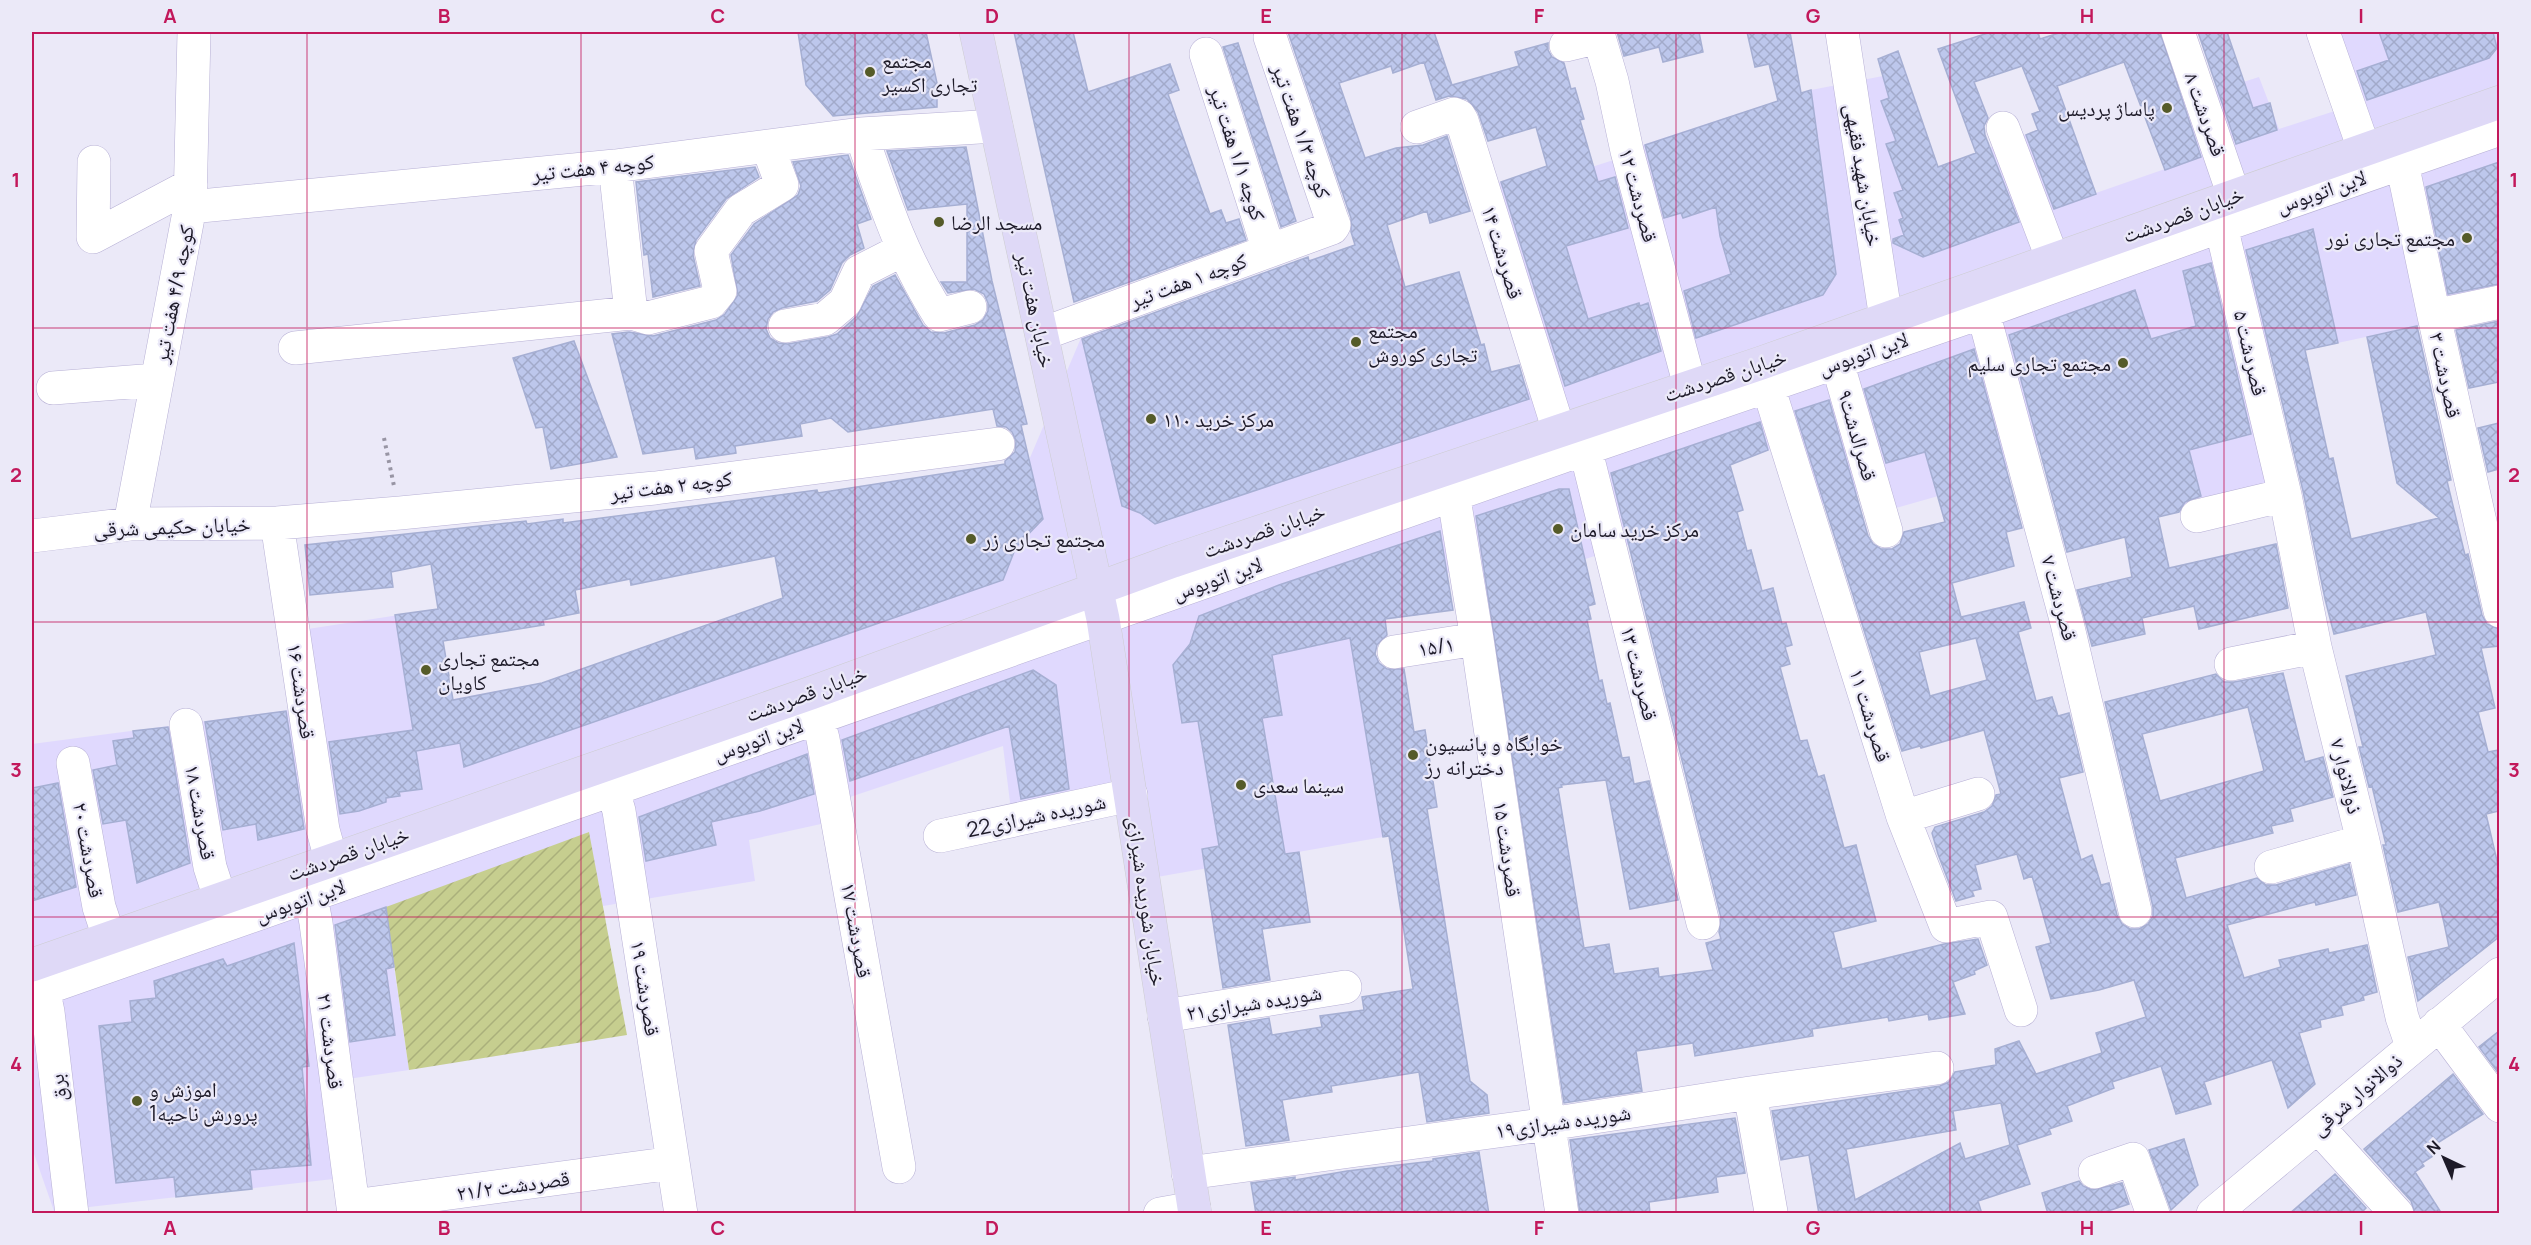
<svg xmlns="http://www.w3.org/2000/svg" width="2531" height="1245" font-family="Manrope,'Noto Naskh Arabic',sans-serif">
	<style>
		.built { fill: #e0d9fe }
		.garden { fill: url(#garden-furrows) }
		.building { fill: url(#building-cross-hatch); stroke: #a6afd3; stroke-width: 1.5; fill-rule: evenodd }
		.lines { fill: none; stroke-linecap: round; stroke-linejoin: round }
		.minor-casing { stroke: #b7b0d5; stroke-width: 34 }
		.major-casing { stroke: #cdcdd0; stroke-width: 34 }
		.path { stroke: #9895a4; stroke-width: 4; stroke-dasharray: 3 4.5; stroke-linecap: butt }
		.minor { stroke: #fff; stroke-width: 33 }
		.major { stroke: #dfd9f7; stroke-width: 33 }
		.grid { fill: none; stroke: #c2185b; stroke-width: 1.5; stroke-opacity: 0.55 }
		.poi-dot { fill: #555b29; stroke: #ebe9f8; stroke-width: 2 }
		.labels { text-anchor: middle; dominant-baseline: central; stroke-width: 4.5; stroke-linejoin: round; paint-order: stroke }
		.poi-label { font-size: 21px; fill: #1d1a28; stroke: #ebe9f8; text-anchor: start }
		.street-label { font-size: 21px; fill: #1d1a28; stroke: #ebe9f8 }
		.neatline { fill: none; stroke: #c2185b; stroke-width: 2 }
		.grid-label { font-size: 20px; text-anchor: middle; font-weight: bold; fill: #c2185b }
	</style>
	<defs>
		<pattern id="garden-furrows" width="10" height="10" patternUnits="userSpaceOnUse" patternTransform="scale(1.5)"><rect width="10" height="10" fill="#c6ce8f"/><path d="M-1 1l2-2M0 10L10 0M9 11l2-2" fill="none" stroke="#aab07b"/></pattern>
		<pattern id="building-cross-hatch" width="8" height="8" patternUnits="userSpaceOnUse" patternTransform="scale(1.5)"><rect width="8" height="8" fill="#bdc7ec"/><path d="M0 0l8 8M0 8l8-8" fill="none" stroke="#a2aaca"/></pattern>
	</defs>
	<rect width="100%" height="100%" fill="#ebe9f8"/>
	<path class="built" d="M2126,32H2191L2212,92L2259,77L2279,129L2341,109L2314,32H2499V311L2417,326L2262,359L2277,489L2180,512L2156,431L2103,423L2012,453L2005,477L1889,510L1881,486L1816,506L1774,448L1730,465L1670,531L1528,578L1562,691L1474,706L1449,573L1343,588L1383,837L1140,880L1124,797L1012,818L1003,746L826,805L830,822L749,840L755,881L603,906L588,832L394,967L409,1070L334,1081L351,1177L54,1211L32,1148V744L290,710L295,631L438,609L453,699L542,683L837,579L870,486L1029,460L1081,338L1389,233L1437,396L1532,388L1469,192L1528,173L1551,180L1623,157L1636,147L1811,90L1883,76L1904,69L1938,167L2068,119L2096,193L2165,169L2114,36Z"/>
	<path class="garden" d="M589,832L627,1035L409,1070L386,907Z"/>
	<path class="building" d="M798,32H926L937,83V107L833,116L806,85Z
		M1014,32H1073L1088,92L1170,64L1179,90L1168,94L1210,214L1221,210L1226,223L1239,219L1246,240L1074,302Z
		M1288,32H1434L1452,85L1519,66L1515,52L1548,43V50L1552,57L1564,63L1571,89L1575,88L1584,119L1580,120L1598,182L1615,177L1628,228L1566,246L1588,319L1639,303L1640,306L1648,303L1661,351L1565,386L1501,182L1547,166L1536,127L1488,141L1478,112L1467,99L1449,96L1436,100L1424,62L1393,73L1391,66L1339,83L1365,158L1396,148L1423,145L1447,136L1470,211L1430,223L1427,211L1387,225L1405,287L1459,272L1481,345L1484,344L1491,372L1519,365L1529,399L1155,524L1140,513L1122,506L1082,339L1308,257L1309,261L1355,245L1351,232V218Z
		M1617,32H1699L1703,52L1663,62L1659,47L1624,56Z
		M1747,32H1790L1801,93L1811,90L1836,274L1823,295L1696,338L1684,291L1731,274L1720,236L1716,207L1683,218L1681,213L1664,218L1645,145L1778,101L1769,64L1755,67Z
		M1991,32H2038L2040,39L2062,32H2160L2201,157L2165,170L2124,62L2057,86L2096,194L2054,209L2026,135L2038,130L2032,114L2040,111L2022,66L1974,82L1988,118L1984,126L1985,135L2019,222L1923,257L1893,243V239L1904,235L1899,220L1903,218L1894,193L1903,190L1886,144L1896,141L1881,101L1889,98L1878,59L1898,51L1938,167L1976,153L1938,49Z
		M2198,32H2227L2253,108L2270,103L2277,130L2236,144Z
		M2379,32H2493L2497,48L2489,58L2367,100L2357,71L2389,60Z
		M1238,43L1296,221L1281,227L1223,47Z
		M966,147L992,281L1027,424L1021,425L1043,519L1016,547L1003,580L464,767L460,743L416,751L422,789L399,792L400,796L386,798V802L359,811L340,814L329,742L413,730L395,615L438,609L431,564L391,572L393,587L310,595L305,545L526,521L527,524L563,519V523L817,490L818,493L1005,464V461L1015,452L1016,441L1012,432L1006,427L997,426L993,409L848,432L831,418L800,424L802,436L735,446L736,453L696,459L694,447L643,454L612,334L629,332L653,336L716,320L725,314L738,295L731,255L754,224L798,195L801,186L793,162L848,155L871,219L857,224L864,248L850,255L842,263L830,290L817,301L782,308L773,312L768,319L766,329L770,338L778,343L788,344L828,337L837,334L857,316L873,286L895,275L923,325L931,332L944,333L975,325L983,320L988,311V303L984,294L974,289L948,293L941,282H967V204L908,210L887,151ZM775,556L783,598L542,683L453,700L443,641L544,625L543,620L579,613L575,590L630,579L631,585Z
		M2499,162V284L2448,294L2426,187Z
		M755,167L759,177L726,199L696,240L693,255L700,286L653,297L648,254L644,255L636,182Z
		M2313,229L2338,343L2305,350L2329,459L2333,458L2351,539L2439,518L2397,483L2367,337L2417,326L2451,480L2447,481L2465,555L2468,554L2482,615L2487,624L2499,629V646L2481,648L2495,708L2478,712L2488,752L2499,750V811L2486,814L2499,869V937L2418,1001L2408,957L2449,947L2444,923L2439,902L2398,912L2383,845H2386L2372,786L2369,787L2359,747H2363L2346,676L2436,655L2426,612L2334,634L2325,599L2303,491L2246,250Z
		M2211,263L2251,434L2189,450L2201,496L2185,502L2179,512L2158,517L2169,568L2276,544L2288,608L2199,629L2194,606L2142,618L2145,634L2092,646L2077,590L2132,577L2125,537L2067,552L2009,335L2135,290L2151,339L2196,326L2183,271Z
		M2499,321V382L2469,388L2456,330Z
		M574,341L617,457L551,469L543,427L536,428L513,358Z
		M1974,349L2022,528L2006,532L2014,566L1952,583L1961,617L2024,602L2031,628L2018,632L2036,701L2052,697L2058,716L2069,713L2083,772L2059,778L2081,860L2092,855L2101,885L2109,883L2117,915L2122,924L2130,929H2139L2148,924L2153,916V907L2105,702L2216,674L2224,682H2234L2283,673L2305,762L2323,757L2333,797L2290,809L2293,821L2271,826L2273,833L2175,858L2186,898L2257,878L2266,885H2276L2349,864L2356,895L2316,905L2315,902L2227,925L2244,978L2281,967L2279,960L2328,949L2329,953L2367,945L2377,992L2363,996L2364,1000L2341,1006L2343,1015L2320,1020L2321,1027L2299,1033L2315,1084L2288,1108L2272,1060L2204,1082L2211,1104L2176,1114L2161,1066L2112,1082L2114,1088L2067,1106L2072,1121L2049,1129L2051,1134L2017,1145L2030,1184L1978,1201L1982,1214H1819L1809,1155L1781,1160L1772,1111L1940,1086L1949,1082L1955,1072L1996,1065L1995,1049L2019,1041L2036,1074L2102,1053L2096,1033L2146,1017L2134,980L2099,990L2051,999L2036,947L2051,943L2032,876L2024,879L2017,854L1975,865L1981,889L1972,891L1974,896L1956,901L1938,854L1932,833L1935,827L1984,812L1992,806L1996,795L2001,794L1984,730L1921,748L1920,746L1902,751L1795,411L1829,400L1868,536L1873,544L1881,549H1892L1900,544L1904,532L1945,522L1925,452L1886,463L1864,389ZM1976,638L1987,680L1930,696L1919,652ZM2248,707L2264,771L2160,801L2142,734ZM2001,1103L2010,1145L1965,1159L1960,1143L1855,1200L1846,1149L1956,1130L1953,1111Z
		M1760,422L1768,450L1730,465L1743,510L1737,512L1747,551L1751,550L1762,591L1773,588L1782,624L1786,623L1792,645L1785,647L1790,664L1780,667L1800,741L1807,740L1818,777L1824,775L1844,848L1856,845L1876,921L1833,932L1842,969L1944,944L1978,939L1987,965L1974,971L1975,974L1953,982L1965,1014L1929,1020L1928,1014L1889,1021L1888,1017L1812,1029L1813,1036L1695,1056L1693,1043L1636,1051L1642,1091L1564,1103L1476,516L1559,489H1569L1595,604L1588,606L1591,619L1587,620L1599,681L1602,680L1607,704L1610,703L1622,758L1629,757L1634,784L1649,781L1678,900L1630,909L1606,780L1561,785L1562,787L1558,788L1584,948L1609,944L1614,974L1658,968L1659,977L1713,970L1706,943L1721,939L1719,932L1721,918L1611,473Z
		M2499,423V469L2488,472L2478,428Z
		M1440,531L1453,610L1385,619L1387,635L1377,645L1375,654L1379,663L1387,669H1404L1414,732L1425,730L1437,807L1427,809L1470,1081L1487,1095L1489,1113L1427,1122L1419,1072L1331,1086L1332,1092L1282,1100L1289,1140L1246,1146L1228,1025L1269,1018L1272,1035L1322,1027L1320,1016L1364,1010L1362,997L1413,989L1389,836L1383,837L1350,638L1272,655L1282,715L1262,718L1285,854L1299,852L1310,922L1262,929L1270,980L1223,988L1202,849L1219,846L1198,721L1182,723L1173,665L1190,644L1199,616L1279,585Z
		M1033,670L1056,685L1069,789L1021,799L1009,726L850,781L842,740Z
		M286,711L304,829L258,840L256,824L223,830L205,722Z
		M168,727L190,863L137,883L126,820L103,824L93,770L117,765L113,741L134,738L133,731Z
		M807,754L814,794L760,811L711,822L716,845L646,861L639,817Z
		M58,783L76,887L32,901V788Z
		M386,907L394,967L386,969L395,1035L350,1042L335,925Z
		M294,943L309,1066L302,1067L311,1165L250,1170L252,1189L176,1197L174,1177L116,1183L99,1026L132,1022L130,1001L156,998L154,981L223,959L227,966Z
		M2499,1031V1074L2479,1047Z
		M2453,1074L2483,1114L2428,1149L2433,1156L2422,1163L2424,1166L2415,1172L2442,1214H2415L2411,1201L2364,1149Z
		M1735,1118L1745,1173L1716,1177L1718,1192L1649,1202L1650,1214H1580L1570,1140Z
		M2184,1139L2198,1185L2171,1210L2149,1150Z
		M1479,1152L1489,1214H1256L1251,1183L1295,1177V1180L1347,1171L1433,1161V1159Z
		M2335,1174L2366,1208L2360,1214H2289Z
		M2079,1181L2083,1186L2092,1190L2122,1183L2129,1204L2099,1214H2048L2042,1193Z"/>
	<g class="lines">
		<g class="minor-casing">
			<path id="minor" d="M1842,32L1886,319
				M2178,32L2234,196
				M2323,32L2364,149
				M1566,45L1599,37L1612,81L1627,151L1690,386
				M1206,54L1269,251
				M1417,127L1454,114L1459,116L1462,121L1559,431
				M2003,128L2053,260
				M861,134C884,201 901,255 939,315L970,307
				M2398,144L2434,316L2500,611
				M94,162L93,237L191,185
				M615,166L631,313
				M2213,204L2221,226L2285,495L2315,647L2363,841L2402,1017L2412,1046
				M190,207L615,166L861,134L996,126
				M1975,292L1983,312L2067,623L2135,911
				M2434,316L2500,302
				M785,326L825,319L845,302L859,272L902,250
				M1042,334L1332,228L1334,225L1332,220L1270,37
				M1831,341L1886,531
				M295,348L631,313L648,318L711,302L720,291L711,251L741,210L782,185L768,147
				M1761,364L1903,817L1946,926L1991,917L2021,1010
				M53,388L156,380
				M1580,427L1703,923
				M1450,474L1477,639L1562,1214
				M2197,516L2285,495
				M277,523L323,830L331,859
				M130,524L190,207L194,32
				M32,536L130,524L277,523L400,513L655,488L998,444
				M1394,652L1477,639
				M2231,664L2315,647
				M812,697L823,739L899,1167
				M186,725L210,867L220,898
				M73,763L99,907L109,937
				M607,769L619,811L681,1214
				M1903,817L1978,794
				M940,836L1131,795
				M2271,867L2363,841
				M307,876L316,923L354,1214
				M39,969L48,1012L72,1214
				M32,993L1584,449L1983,312L2221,226L2500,129
				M1164,1016L1345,987
				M2439,1024L2500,1106
				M1750,1093L1771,1212
				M2318,1127L2397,1214
				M2095,1172L2133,1159L2153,1214
				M1188,1173L1549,1124L1750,1093L1937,1068
				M353,1206L673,1163
				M1160,1214L1194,1208
				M2213,1214L2500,974"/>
		</g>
		<g class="major-casing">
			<path id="major" d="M976,32L1103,619L1195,1214
				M32,965L811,693L1173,561L1761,363L2500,102"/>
		</g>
		<path class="path" d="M384,438L394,486"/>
		<use href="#minor" class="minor"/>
		<use href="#major" class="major"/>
	</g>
	<path class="grid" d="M307,32V1214M581,32V1214M855,32V1214M1129,32V1214M1402,32V1214M1676,32V1214M1950,32V1214M2224,32V1214M32,328H2500M32,622H2500M32,917H2500"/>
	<g class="poi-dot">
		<circle cx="870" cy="72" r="6"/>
		<circle cx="2167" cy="108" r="6"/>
		<circle cx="939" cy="222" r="6"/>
		<circle cx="2467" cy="238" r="6"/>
		<circle cx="1356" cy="342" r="6"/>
		<circle cx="2123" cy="363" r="6"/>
		<circle cx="1151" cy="419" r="6"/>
		<circle cx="1558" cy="529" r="6"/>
		<circle cx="971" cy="539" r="6"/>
		<circle cx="426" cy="670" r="6"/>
		<circle cx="1413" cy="755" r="6"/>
		<circle cx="1241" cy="785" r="6"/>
		<circle cx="137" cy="1101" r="6"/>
	</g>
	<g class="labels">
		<g class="poi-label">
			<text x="882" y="60">مجتمع<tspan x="882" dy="24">تجاری اکسیر</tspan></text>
			<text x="2155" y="108" text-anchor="end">پاساژ پردیس</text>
			<text x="951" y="222">مسجد الرضا</text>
			<text x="2455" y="238" text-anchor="end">مجتمع تجاری نور</text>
			<text x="1368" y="330">مجتمع<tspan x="1368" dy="24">تجاری کوروش</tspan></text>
			<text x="2111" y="363" text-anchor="end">مجتمع تجاری سلیم</text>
			<text x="1163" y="419">مرکز خرید ۱۱۰</text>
			<text x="1570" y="529">مرکز خرید سامان</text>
			<text x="983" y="539">مجتمع تجاری زر</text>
			<text x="438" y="658">مجتمع تجاری<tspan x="438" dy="24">کاویان</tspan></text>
			<text x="1425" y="743">خوابگاه و پانسیون<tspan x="1425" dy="24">دخترانه رز</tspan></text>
			<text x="1253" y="785">سینما سعدی</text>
			<text x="149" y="1089">اموزش و<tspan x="149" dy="24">پرورش ناحیه1</tspan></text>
		</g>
		<g class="street-label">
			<text transform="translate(2206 114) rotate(71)">قصردشت ۸</text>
			<text transform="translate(1302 131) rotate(71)">کوچه ۱/۳ هفت تیر</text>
			<text transform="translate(1238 153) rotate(72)">کوچه ۱/۱ هفت تیر</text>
			<text transform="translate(593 167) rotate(-6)">کوچه ۴ هفت تیر</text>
			<text transform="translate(1864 175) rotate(81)">خیابان شهید فقیهی</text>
			<text transform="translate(2321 191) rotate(-19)">لاین اتوبوس</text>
			<text transform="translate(1639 195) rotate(75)">قصردشت ۱۲</text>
			<text transform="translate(2183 214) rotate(-20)">خیابان قصردشت</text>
			<text transform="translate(1503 252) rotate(73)">قصردشت ۱۴</text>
			<text transform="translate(1188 280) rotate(-20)">کوچه ۱ هفت تیر</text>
			<text transform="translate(173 294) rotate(-79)">کوچه ۴/۹ هفت تیر</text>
			<text transform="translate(1036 310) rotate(78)">خیابان هفت تیر</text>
			<text transform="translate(1863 353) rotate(-19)">لاین اتوبوس</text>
			<text transform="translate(2251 353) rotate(77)">قصردشت ۵</text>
			<text transform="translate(1725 375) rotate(-18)">خیابان قصردشت</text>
			<text transform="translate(2446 375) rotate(78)">قصردشت ۳</text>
			<text transform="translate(1858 435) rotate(74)">قصرالدشت۹</text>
			<text transform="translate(671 485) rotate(-7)">کوچه ۲ هفت تیر</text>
			<text transform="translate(172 526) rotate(-2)">خیابان حکیمی شرقی</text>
			<text transform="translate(1264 530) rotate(-19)">خیابان قصردشت</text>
			<text transform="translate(1217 578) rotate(-19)">لاین اتوبوس</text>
			<text transform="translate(2060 598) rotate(75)">قصردشت ۷</text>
			<text transform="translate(1436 646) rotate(-9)">۱۵/۱</text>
			<text transform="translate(1640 673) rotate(76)">قصردشت ۱۳</text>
			<text transform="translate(302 691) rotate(82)">قصردشت ۱۶</text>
			<text transform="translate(806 693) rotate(-20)">خیابان قصردشت</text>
			<text transform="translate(1871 715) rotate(73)">قصردشت ۱۱</text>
			<text transform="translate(758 739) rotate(-19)">لاین اتوبوس</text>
			<text transform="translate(2347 776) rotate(76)">ذوالانوار ۷</text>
			<text transform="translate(201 812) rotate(80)">قصردشت ۱۸</text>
			<text transform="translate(1036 815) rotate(-12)">22شوریده شیرازی</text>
			<text transform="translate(1508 849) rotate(82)">قصردشت ۱۵</text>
			<text transform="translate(89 850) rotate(80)">قصردشت ۲۰</text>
			<text transform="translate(348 853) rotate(-19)">خیابان قصردشت</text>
			<text transform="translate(300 900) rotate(-19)">لاین اتوبوس</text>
			<text transform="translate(1147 901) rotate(82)">خیابان شوریده شیرازی</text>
			<text transform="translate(857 930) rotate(80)">قصردشت ۱۷</text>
			<text transform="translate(646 988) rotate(81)">قصردشت ۱۹</text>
			<text transform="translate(1254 1002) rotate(-9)">شوریده شیرازی۲۱</text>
			<text transform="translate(331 1041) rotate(83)">قصردشت ۲۱</text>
			<text transform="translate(57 1088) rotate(-97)">برق</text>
			<text transform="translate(2356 1094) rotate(-41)">ذوالانوار شرقی</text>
			<text transform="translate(1563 1121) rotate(-8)">شوریده شیرازی۱۹</text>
			<text transform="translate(513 1185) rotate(-8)">قصردشت ۲۱/۲</text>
		</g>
	</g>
	<rect width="2531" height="1245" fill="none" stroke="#ebe9f8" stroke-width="66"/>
	<g transform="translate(2444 1158) rotate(316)" stroke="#ebe9f8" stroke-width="4.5" paint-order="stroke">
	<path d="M0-4.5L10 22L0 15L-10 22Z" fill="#1d1a28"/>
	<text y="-9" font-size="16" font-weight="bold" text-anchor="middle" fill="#1d1a28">N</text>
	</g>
	<rect x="33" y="33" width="2465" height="1179" class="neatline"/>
	<g class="grid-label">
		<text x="170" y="23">A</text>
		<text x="444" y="23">B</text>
		<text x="718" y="23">C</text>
		<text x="992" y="23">D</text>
		<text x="1266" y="23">E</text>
		<text x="1539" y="23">F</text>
		<text x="1813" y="23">G</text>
		<text x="2087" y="23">H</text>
		<text x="2361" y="23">I</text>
		<text x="16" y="187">1</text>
		<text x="2514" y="187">1</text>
		<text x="16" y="482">2</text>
		<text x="2514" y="482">2</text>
		<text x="16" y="777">3</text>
		<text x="2514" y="777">3</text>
		<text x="16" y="1071">4</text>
		<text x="2514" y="1071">4</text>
		<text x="170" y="1235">A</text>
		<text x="444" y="1235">B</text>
		<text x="718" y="1235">C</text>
		<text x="992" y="1235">D</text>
		<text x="1266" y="1235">E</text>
		<text x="1539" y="1235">F</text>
		<text x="1813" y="1235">G</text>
		<text x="2087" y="1235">H</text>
		<text x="2361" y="1235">I</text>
	</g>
</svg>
